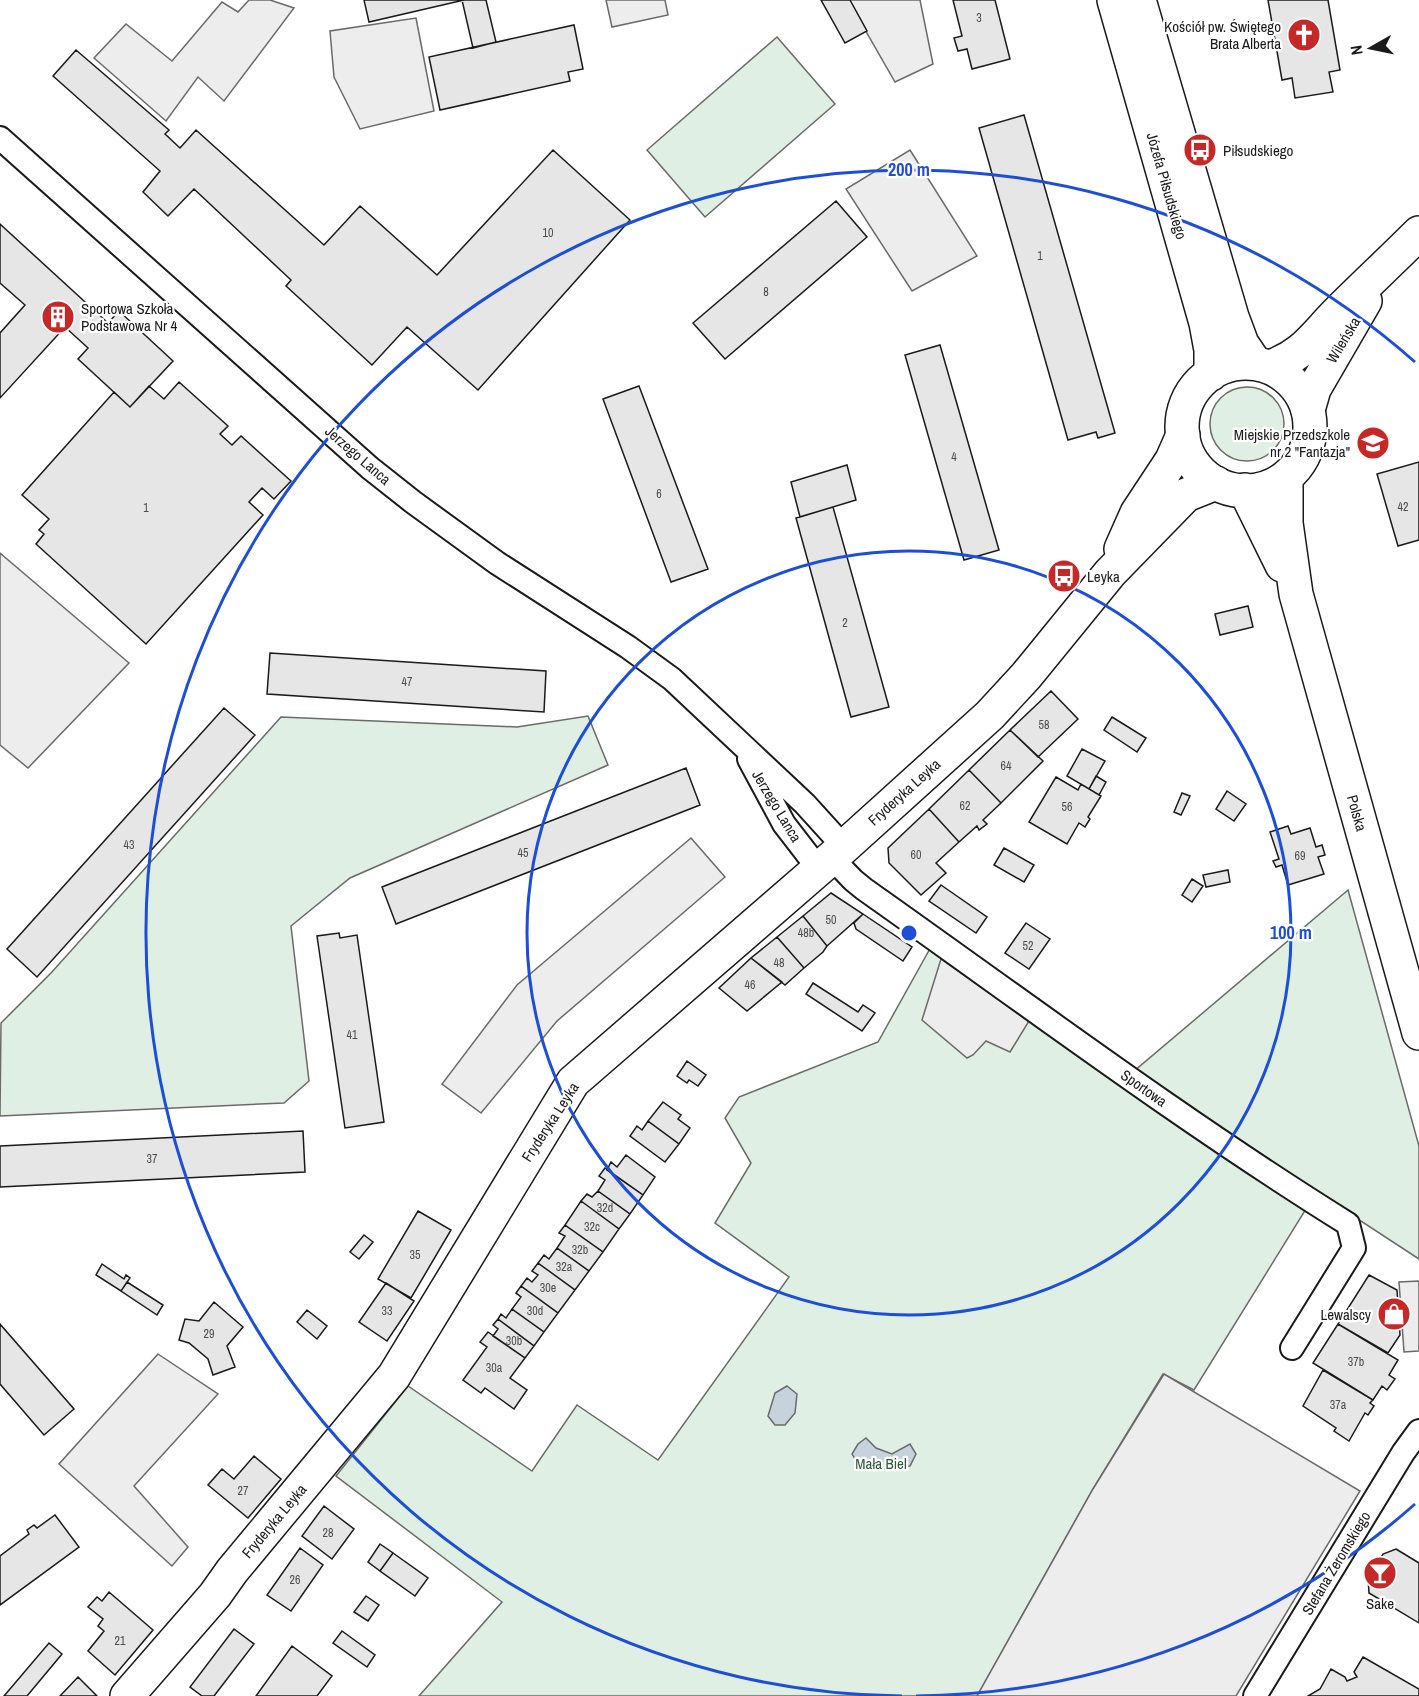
<svg xmlns="http://www.w3.org/2000/svg" width="1419" height="1696" font-family="'Archivo Narrow',sans-serif">
	<style>
		.green { fill: #e0efe3; stroke: #6a6a6a; stroke-width: 1.5 }
		.parking { fill: #ededed; stroke: #6a6a6a; stroke-width: 1.5 }
		.water { fill: #c6d2dc; stroke: #6a6a6a; stroke-width: 1.5 }
		.building { fill: #e6e6e6; stroke: #1a1a1a; stroke-width: 1.5 }
		.lines { fill: none; stroke-linecap: round; stroke-linejoin: round }
		.street-casing { stroke: #1a1a1a; stroke-width: 26 }
		.secondary-casing { stroke: #1a1a1a; stroke-width: 36 }
		.primary-casing { stroke: #1a1a1a; stroke-width: 36 }
		.street { stroke: #fff; stroke-width: 22 }
		.secondary { stroke: #fff; stroke-width: 33 }
		.primary { stroke: #fff; stroke-width: 33 }
		.ring { fill: none; stroke: #1d4ed8; stroke-width: 3 }
		.labels { text-anchor: middle; dominant-baseline: central; stroke-width: 4.5; stroke-linejoin: round; paint-order: stroke }
		.number-label { font-size: 12px; fill: #4d4d4d }
		.poi-label { font-size: 15px; fill: #1a1a1a; stroke: #fff; text-anchor: end }
		.street-label { font-size: 15px; fill: #1a1a1a; stroke: #fff }
		.park-label { font-size: 15px; fill: #2b5a34; stroke: #fff }
		.centre { fill: #1d4ed8; stroke: #fff; stroke-width: 3 }
		.ring-label { font-size: 18px; text-anchor: middle; font-weight: bold; fill: #1d4ed8; stroke: #fff; stroke-width: 4.5; stroke-linejoin: round; paint-order: stroke }
	</style>
	<rect width="100%" height="100%" fill="#fff"/>
	<path class="green" d="M777,37L835,104L705,217L647,150Z
		M1210 424a37 37 0 1 1 74 0a37 37 0 1 1-74 0Z
		M588,716L608,765L350,878L291,926L309,1081L284,1103L0,1116L1,1023L51,973L281,717L517,727Z
		M1348,890L1419,1146V1259L1133,1072Z
		M932,945L1306,1209L1194,1390L1163,1374L1093,1489L977,1696H419L502,1602L336,1476L408,1386L532,1471L577,1405L658,1460L789,1277L715,1223L751,1163L725,1118L739,1097L878,1042Z"/>
	<path class="parking" d="M249,0H270L294,8L224,101L198,77L166,121L94,58L126,24L172,61L222,2L238,12Z
		M606,0H665L668,15L612,27Z
		M848,0H920L933,64L895,82Z
		M416,18L434,111L360,129L334,77L330,31Z
		M910,150L977,256L912,291L846,189Z
		M0,553L129,663L28,768L0,745Z
		M691,838L725,877L557,1021L481,1113L442,1084L517,985Z
		M941,959L1029,1021L1010,1052L986,1041L973,1055L967,1058L922,1020Z
		M1419,1281V1351L1404,1352L1399,1282Z
		M158,1354L218,1394L134,1486L188,1547L172,1566L59,1464Z
		M1164,1374L1360,1491L1236,1696H977L1093,1489Z"/>
	<path class="water" d="M787,1386L797,1394L795,1413L785,1425H775L768,1416L775,1393Z
		M866,1438L876,1448L892,1454L910,1444L916,1454L910,1466C889,1468 863,1477 852,1454L858,1444Z"/>
	<path class="building" d="M364,0H464L369,22Z
		M462,0H486L496,42L473,48Z
		M821,0H850L867,31L845,43Z
		M953,0H995L1010,59L972,69L967,49L958,51L954,38L962,36Z
		M1268,0H1328L1340,70L1329,72L1333,92L1295,98L1292,78L1282,80Z
		M574,25L583,69L568,72L570,81L440,110L429,57Z
		M76,50L169,130L165,134L180,148L196,130L324,245L360,206L437,275L553,150L630,220L478,390L407,327L372,365L286,286L291,280L194,189L168,216L143,192L160,171L53,76Z
		M1024,115L1115,433L1098,438L1096,432L1068,440L979,128Z
		M836,201L867,237L725,359L693,323Z
		M0,224L108,323L119,311L173,361L130,407L78,359L88,348L65,327L0,398V333L25,305L0,283Z
		M940,345L999,550L964,560L905,355Z
		M179,382L228,426L220,434L232,445L241,436L291,481L274,499L262,488L249,502L263,515L146,644L36,544L44,534L39,530L49,519L22,495L114,392L130,407L149,386L164,399Z
		M639,386L708,569L671,582L603,399Z
		M1419,462V540L1398,546L1377,474Z
		M847,465L856,500L800,517L791,482Z
		M833,507L889,707L851,717L796,518Z
		M1248,606L1253,627L1220,635L1215,614Z
		M270,653L546,671L544,712L267,694Z
		M1051,691L1078,719L1038,757L1010,730Z
		M224,708L255,735L37,977L7,949Z
		M1112,717L1146,738L1137,752L1104,730Z
		M1010,730L1043,761L1001,803L969,770Z
		M1082,749L1105,761L1089,789L1067,776Z
		M686,768L700,805L396,924L382,887Z
		M969,770L1001,803L983,820L987,824L979,830L977,826L959,842L929,809Z
		M1096,776L1106,782L1099,795L1089,789Z
		M1056,777L1078,790L1081,784L1101,796L1088,817L1090,819L1085,827L1079,823L1067,844L1029,822Z
		M1227,791L1246,804L1234,821L1216,809Z
		M1182,793L1190,796L1181,815L1174,812Z
		M929,809L959,842L936,863L946,873L921,895L889,863L888,848Z
		M1288,826L1291,834L1310,828L1316,847L1322,845L1325,855L1318,857L1324,874L1288,885L1282,865L1276,867L1273,861L1279,859L1270,832Z
		M1004,848L1034,865L1024,882L994,865Z
		M1228,870L1230,882L1206,887L1203,875Z
		M1192,879L1203,886L1192,902L1182,895Z
		M941,885L987,917L976,933L929,901Z
		M831,893L863,914L827,946L803,916Z
		M863,914L912,947L903,961L856,929L854,923Z
		M803,916L827,946L823,952L804,968L777,937Z
		M1026,923L1050,939L1029,969L1005,953Z
		M339,933L340,938L357,935L384,1122L345,1128L317,936Z
		M777,937L804,968L785,985L751,958Z
		M751,958L782,982L747,1011L719,988Z
		M813,983L858,1012L863,1005L875,1013L862,1031L806,994Z
		M687,1061L706,1075L698,1086L689,1080L687,1083L677,1076Z
		M663,1102L681,1115L678,1119L690,1128L679,1144L648,1121Z
		M648,1121L679,1144L665,1162L630,1136L637,1126L642,1130Z
		M303,1131L305,1172L0,1187V1146Z
		M626,1155L655,1177L643,1195L607,1170L611,1162L617,1167Z
		M605,1168L643,1195L630,1214L598,1191L605,1180L599,1176Z
		M598,1191L630,1214L619,1229L581,1201L587,1194L592,1197Z
		M581,1201L619,1229L603,1252L565,1225Z
		M418,1211L451,1230L411,1298L378,1279Z
		M565,1225L603,1252L589,1271L557,1248L565,1236L559,1233Z
		M364,1235L373,1242L359,1259L350,1252Z
		M557,1248L589,1271L575,1290L538,1263L544,1255L549,1259Z
		M538,1263L575,1290L558,1313L521,1286L527,1278L532,1282L538,1275L532,1271Z
		M102,1264L124,1279L126,1275L130,1278L121,1291L96,1275Z
		M1369,1275L1397,1290L1400,1335L1388,1353L1338,1324Z
		M127,1282L163,1305L157,1315L121,1291Z
		M386,1283L414,1301L387,1341L359,1322Z
		M521,1286L558,1313L544,1332L512,1309L521,1297L516,1293Z
		M214,1302L243,1327L227,1346L235,1367L213,1375L208,1359L189,1343L179,1340L185,1319L199,1321Z
		M512,1309L544,1332L534,1346L498,1319L501,1314L506,1318Z
		M307,1310L327,1326L317,1339L297,1322Z
		M498,1319L534,1346L525,1358L493,1336L498,1329L493,1325Z
		M0,1324L74,1409L44,1435L0,1384Z
		M1338,1324L1398,1360L1389,1375L1395,1379L1387,1390L1382,1386L1373,1400L1313,1363Z
		M488,1332L525,1358L510,1378L527,1390L514,1409L485,1388L481,1393L463,1380L487,1347L480,1342Z
		M1323,1370L1373,1400L1370,1403L1374,1406L1368,1415L1365,1413L1349,1441L1334,1431L1336,1428L1303,1406Z
		M254,1456L281,1479L248,1518L208,1485L222,1469L234,1479Z
		M324,1506L354,1529L332,1559L302,1536Z
		M55,1515L79,1547L0,1605V1556L29,1534L27,1530L34,1525L37,1528Z
		M380,1544L393,1553L380,1571L368,1562Z
		M300,1548L323,1565L291,1611L267,1595Z
		M1396,1549L1419,1563V1623L1369,1593L1368,1578L1383,1554Z
		M393,1553L428,1578L415,1596L380,1571Z
		M109,1592L153,1630L115,1675L88,1651L104,1631L98,1626L103,1619L88,1607L97,1597L102,1601Z
		M366,1596L379,1605L368,1621L354,1612Z
		M234,1629L254,1644L214,1696H202L190,1687Z
		M342,1631L375,1655L367,1667L333,1643Z
		M49,1643L62,1654L27,1696H4Z
		M292,1646L332,1676L317,1696H256Z
		M1363,1657L1419,1689V1696H1308L1320,1689L1331,1669L1345,1677L1347,1681L1357,1677L1354,1672Z
		M78,1677L97,1696H60Z"/>
	<g class="lines">
		<g class="street-casing">
			<path id="street" d="M0,138L370,468L413,502L497,563L628,647L672,679L805,804L844,847
				M749,759L784,824L818,868
				M831,857L853,880L864,889C1024,1002 1181,1120 1348,1224L1354,1248L1292,1348
				M1255,1696L1403,1453L1419,1431"/>
		</g>
		<g class="secondary-casing">
			<path id="secondary" d="M1270,367C1304,355 1314,336 1338,312C1365,285 1392,260 1419,233
				M1308,410L1314,389L1365,301
				M1121,549L1137,513L1172,460L1183,435
				M127,1696L215,1595L232,1571L394,1376L573,1082L844,847L990,715L1026,676L1110,573L1186,495L1216,483"/>
		</g>
		<g class="primary-casing">
			<path id="primary" d="M1114,0L1206,323L1211,350V374
				M1139,0L1232,317L1242,344L1255,363
				M1182 427a64 64 0 1 1 128 0a64 64 0 1 1-128 0Z
				M1286,478V523L1296,594L1419,1033
				M1245,490L1282,565"/>
		</g>
		<use href="#street" class="street"/>
		<use href="#secondary" class="secondary"/>
		<use href="#primary" class="primary"/>
	</g>
	<g class="ring">
		<circle cx="909" cy="933" r="382"/>
		<path d="M1415 1504A763 763 0 0 1 916 1696M902 1696A763 763 0 1 1 1415 362"/>
	</g>
	<defs>
		<g id="church-disc" transform="scale(1.725)"><circle r="9.5" fill="#c62828" stroke="#fff"/><path d="M-1.2-6h2.4v3.5h3.3v2.4h-3.3V6h-2.4V-.1h-3.3v-2.4h3.3Z" fill="#fff"/></g>
		<g id="bus-disc" transform="scale(1.725)"><circle r="9.5" fill="#c62828" stroke="#fff"/><path d="M-5-6H5V4H4V6H2V4H-2V6H-4V4H-5ZM-3.5-4V0h7V-4ZM-3.5 1.2v1.5H-2V1.2ZM2 1.2v1.5H3.5V1.2Z" fill="#fff"/></g>
		<g id="building-disc" transform="scale(1.725)"><circle r="9.5" fill="#c62828" stroke="#fff"/><path d="M-4-6H4V6H1V3H-1V6H-4ZM-2.5-4.3h1.7v1.8h-1.7ZM.8-4.3h1.7v1.8H.8ZM-2.5-1h1.7V.8h-1.7ZM.8-1h1.7V.8H.8Z" fill="#fff"/></g>
		<g id="school-disc" transform="scale(1.725)"><circle r="9.5" fill="#c62828" stroke="#fff"/><path d="M0-5L7-2L0 1L-7-2ZM-4 1L0 2.5L4 1V4Q0 6-4 4Z" fill="#fff"/></g>
		<g id="shop-disc" transform="scale(1.725)"><circle r="9.5" fill="#c62828" stroke="#fff"/><path d="M-5-2.5h2.3a2.7 3.5 0 0 1 5.4 0H5L5.5 6h-11ZM-1.5-2.5h3a1.5 2.3 0 0 0-3 0Z" fill="#fff"/></g>
		<g id="bar-disc" transform="scale(1.725)"><circle r="9.5" fill="#c62828" stroke="#fff"/><path d="M-6-5H6L.8 .8V4.5H3.5V6h-7V4.5H-.8V.8Z" fill="#fff"/></g>
	</defs>
	<g fill-rule="evenodd">
		<use href="#church-disc" x="1304" y="35"/>
		<use href="#bus-disc" x="1200" y="150"/>
		<use href="#building-disc" x="58" y="317"/>
		<use href="#school-disc" x="1373" y="443"/>
		<use href="#bus-disc" x="1064" y="576"/>
		<use href="#shop-disc" x="1394" y="1314"/>
		<use href="#bar-disc" x="1380" y="1573"/>
	</g>
	<g class="labels">
		<g class="number-label">
			<text x="979" y="18">3</text>
			<text x="548" y="233">10</text>
			<text x="1040" y="256">1</text>
			<text x="766" y="292">8</text>
			<text x="954" y="457">4</text>
			<text x="659" y="494">6</text>
			<text x="1403" y="507">42</text>
			<text x="146" y="508">1</text>
			<text x="845" y="623">2</text>
			<text x="407" y="682">47</text>
			<text x="1044" y="725">58</text>
			<text x="1006" y="766">64</text>
			<text x="965" y="806">62</text>
			<text x="1067" y="807">56</text>
			<text x="129" y="845">43</text>
			<text x="523" y="853">45</text>
			<text x="916" y="855">60</text>
			<text x="1300" y="856">69</text>
			<text x="831" y="920">50</text>
			<text x="806" y="933">48b</text>
			<text x="1028" y="946">52</text>
			<text x="779" y="963">48</text>
			<text x="750" y="985">46</text>
			<text x="352" y="1035">41</text>
			<text x="152" y="1159">37</text>
			<text x="605" y="1208">32d</text>
			<text x="592" y="1227">32c</text>
			<text x="580" y="1250">32b</text>
			<text x="415" y="1255">35</text>
			<text x="564" y="1267">32a</text>
			<text x="548" y="1288">30e</text>
			<text x="387" y="1311">33</text>
			<text x="535" y="1311">30d</text>
			<text x="209" y="1334">29</text>
			<text x="514" y="1341">30b</text>
			<text x="1356" y="1362">37b</text>
			<text x="494" y="1368">30a</text>
			<text x="1338" y="1405">37a</text>
			<text x="243" y="1491">27</text>
			<text x="328" y="1533">28</text>
			<text x="295" y="1580">26</text>
			<text x="120" y="1641">21</text>
		</g>
		<g class="poi-label">
			<text x="1281" y="26">Kościół pw. Świętego<tspan x="1281" dy="17">Brata Alberta</tspan></text>
			<text x="1223" y="150" text-anchor="start">Piłsudskiego</text>
			<text x="81" y="308" text-anchor="start">Sportowa Szkoła<tspan x="81" dy="17">Podstawowa Nr 4</tspan></text>
			<text x="1350" y="434">Miejskie Przedszkole<tspan x="1350" dy="17">nr 2 "Fantazja"</tspan></text>
			<text x="1087" y="576" text-anchor="start">Leyka</text>
			<text x="1371" y="1314">Lewalscy</text>
			<text x="1380" y="1603" text-anchor="middle">Sake</text>
		</g>
		<g class="street-label">
			<text transform="translate(1167 186) rotate(74)">Józefa Piłsudskiego</text>
			<text transform="translate(1343 340) rotate(-59)">Wileńska</text>
			<text transform="translate(358 455) rotate(41)">Jerzego Lanca</text>
			<text transform="translate(904 792) rotate(-42)">Fryderyka Leyka</text>
			<text transform="translate(777 806) rotate(59)">Jerzego Lanca</text>
			<text transform="translate(1357 813) rotate(74)">Polska</text>
			<text transform="translate(1144 1088) rotate(35)">Sportowa</text>
			<text transform="translate(550 1122) rotate(-57)">Fryderyka Leyka</text>
			<text transform="translate(274 1521) rotate(-50)">Fryderyka Leyka</text>
			<text transform="translate(1336 1563) rotate(-59)">Stefana Żeromskiego</text>
		</g>
		<g class="park-label">
			<text x="881" y="1463">Mała Biel</text>
		</g>
	</g>
	<circle cx="909" cy="933" r="9" class="centre"/>
	<g class="ring-label">
		<text x="909" y="176">200 m</text>
		<text x="1291" y="939">100 m</text>
	</g>
	<g transform="translate(1371 48) rotate(261)" stroke="#ffffff" stroke-width="4.5" paint-order="stroke">
	<path d="M0-4.5L10 22L0 15L-10 22Z" fill="#1a1a1a"/>
	<text y="-9" font-size="16" font-weight="bold" text-anchor="middle" fill="#1a1a1a">N</text>
	</g>
</svg>
